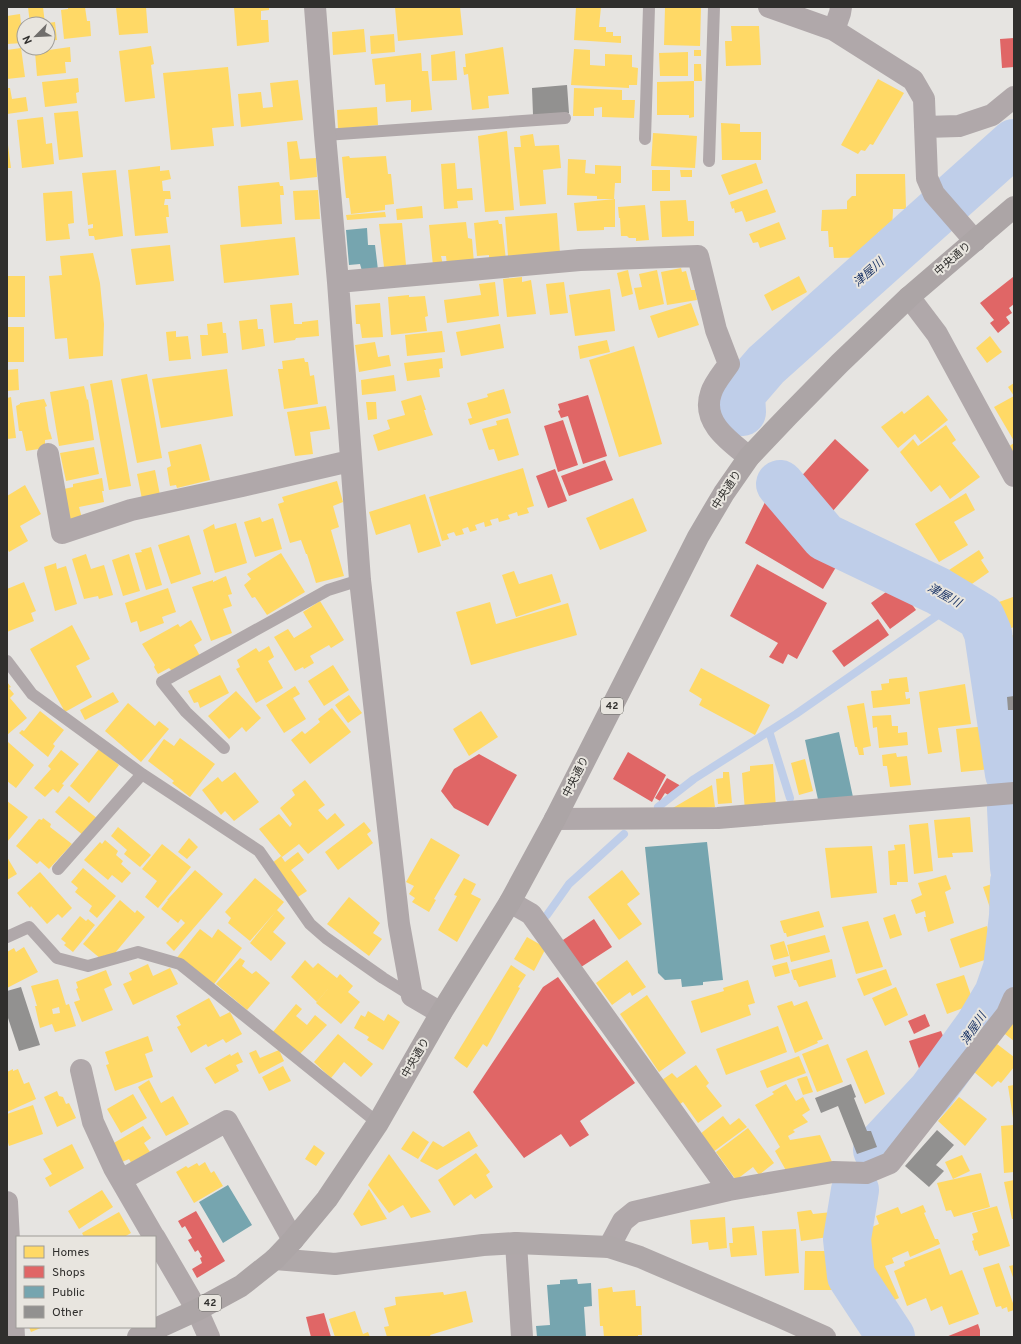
<svg xmlns="http://www.w3.org/2000/svg" width="1021" height="1344" font-family="Overpass,'Noto Sans JP',sans-serif">
	<style>
		.homes { fill: #ffd966; fill-rule: evenodd }
		.shops { fill: #e06666 }
		.public { fill: #76a5af }
		.lines { fill: none; stroke-linecap: round; stroke-linejoin: round }
		.stream { stroke: #bfcee9; stroke-width: 8 }
		.river { stroke: #bfcee9; stroke-width: 48 }
		.building { fill: #929190 }
		.lane { stroke: #b0a8aa; stroke-width: 12 }
		.street { stroke: #b0a8aa; stroke-width: 22 }
		.secondary { stroke: #afa8a9; stroke-width: 22 }
		.highway { stroke: #aca5a6; stroke-width: 22 }
		.labels { text-anchor: middle; dominant-baseline: central; stroke-width: 4; stroke-linejoin: round; paint-order: stroke }
		.shield { fill: #e8e5df; stroke: #676662; stroke-width: 1 }
		.shield-label { font-size: 10px; font-weight: bold; fill: #302f2d }
		.street-label { font-size: 11px; fill: #302f2d; stroke: #e8e5df }
		.water-label { font-size: 12px; font-style: italic; fill: #1f3869; stroke: #e8e5df }
	</style>
	<rect width="100%" height="100%" fill="#e6e4e1"/>
	<path class="homes" d="M28,7H43L45,24H30Z
		M68,7H85L87,21H90L91,36L64,39L61,10L68,9Z
		M116,7H146L148,33L119,35Z
		M234,7H269V10L261,11V20H268L269,42L237,46Z
		M395,7H460L463,35L398,41Z
		M576,7H601L599,27H606V32H613V36H621V43L574,40Z
		M665,7H701L700,46L664,45Z
		M20,14L23,43L7,44V16Z
		M55,22L57,40L48,41V23Z
		M731,26H759L761,65L726,66L725,41H732Z
		M364,29L366,52L333,55L332,32Z
		M394,34L395,52L371,54L370,36Z
		M151,46L154,64L151,65L155,98L125,102L119,51Z
		M70,47L71,62H65L66,73L37,76L35,52Z
		M503,47L509,94L488,96L489,108L472,110L468,74L464,75L463,67H466L465,54Z
		M21,48L25,77L7,79V50Z
		M574,49L590,50V65L605,66V54L632,55V67L638,68L637,85H629V88L571,85Z
		M694,50H701V56H694Z
		M455,51L457,80L432,81L431,55Z
		M688,52V76H660L659,53Z
		M421,53L422,71H428L432,110L411,112V100L386,102L385,84L375,85L372,59Z
		M694,64H701L702,81H694Z
		M228,67L234,126L212,128L214,146L171,150L163,73Z
		M78,78L79,92L76,93L77,103L45,107L42,82Z
		M878,79L904,93L873,145L870,144L865,151L861,150L858,154L841,145Z
		M298,80L303,120L241,127L238,94L261,92L263,108L273,107L270,83Z
		M694,81V117L689,118V115H657V82Z
		M7,88H10L12,99L26,97L28,111L7,114Z
		M574,88L622,90V100H635L634,118L602,117V107L594,108V116H573Z
		M377,107L378,125L338,129L337,110Z
		M78,111L83,157L59,160L54,113Z
		M43,117L46,144L52,143L54,164L22,168L17,120Z
		M721,123L740,124V132H761V160H722Z
		M507,131L514,210L485,212L478,136Z
		M653,133L697,136L695,168L651,166Z
		M533,134L535,146L559,145L561,168L543,170L546,204L520,206L514,147H521L520,136Z
		M297,141L300,159L316,158L317,177L290,180L287,142Z
		M7,145H8L11,168H7Z
		M349,156L350,158L386,156L388,174H391L394,204L385,205V210L351,214L349,198H346L342,157Z
		M568,159L586,160L585,173L595,174V165L621,166V183H615L614,199H597V196L567,195Z
		M455,163L457,189L472,188L473,200L457,201L458,208L444,209L441,164Z
		M756,163L763,183L729,195L721,175Z
		M160,166V171L169,170L171,179L162,181L163,191H170L171,199H165L164,205H168L169,217H166L168,233L135,236L128,170Z
		M116,170L123,236L95,240L94,236H89L88,229L93,228V224L88,225L82,173Z
		M652,170H670V191H652Z
		M680,170H692V177H681Z
		M856,174H905L906,209H893L892,232H878V257L834,258L833,247H829L828,231H821L822,210L847,209V201L852,196H856Z
		M279,182L280,186H283L284,195H280L282,224L241,227L238,186Z
		M767,189L776,212L746,222L742,211L735,213L734,208L732,209L730,202Z
		M318,190L320,219L295,220L293,191Z
		M72,191L74,223L68,224L70,239L46,241L43,193Z
		M615,199V227H604V230L577,231L574,203Z
		M686,200L688,221H694V236L662,237L660,201Z
		M645,205L649,240L636,241V238H629L627,236H621L620,218H619L618,207Z
		M422,206L423,218L397,220L396,209Z
		M385,212L386,217L347,220L346,215Z
		M557,213L560,253L508,256L505,217Z
		M498,220L499,224H502L506,260L489,262V255L477,256L474,223Z
		M466,222L468,238L472,239L474,263L447,266L446,256H441L443,265L433,266L429,225Z
		M779,222L786,239L760,248L758,242L753,243L749,234Z
		M402,223L406,265L384,267L379,224Z
		M295,237L299,275L224,283L220,245Z
		M170,245L174,281L136,285L131,249Z
		M93,253L100,283L104,324L103,356L69,359L67,338L55,339L49,276L62,275L60,256Z
		M681,268L682,272L686,271L691,290H695L697,300L667,305L661,272Z
		M628,270L633,294L622,297L617,273Z
		M657,270L664,304L639,310L634,288L642,287L639,274Z
		M7,276H25V317H7Z
		M799,276L807,292L772,311L764,295Z
		M522,277V282L531,280L536,314L507,317L503,279Z
		M495,282L499,316L447,323L444,300L481,295L479,284Z
		M564,282L568,313L550,315L546,284Z
		M610,289L615,331L575,336L569,295Z
		M409,295V297L425,296L428,316L425,317L427,331L391,335L388,297Z
		M292,303L294,324H302V322L318,320L319,336L296,338L295,340L274,343L270,305Z
		M380,303L383,337L362,338L360,324H356L355,305Z
		M691,303L699,325L658,338L650,316Z
		M257,319L258,329H263L265,346L242,350L239,321Z
		M222,322L223,333H226L228,353L202,356L200,335H208L207,324Z
		M500,324L504,348L461,356L456,332Z
		M7,327H24V362H7Z
		M176,331V337L188,336L191,359L169,361L166,332Z
		M442,331L445,352L407,356L405,335Z
		M990,336L1002,352L987,363L976,348Z
		M607,340L610,352L580,359L578,346Z
		M375,342L378,357L389,355L391,366L359,372L355,345Z
		M634,346L662,444L619,457L589,360Z
		M304,358L305,362H308L310,376L314,375L318,404L284,409L278,369H283L282,361Z
		M442,358L443,368L439,369L440,377L407,381L404,363Z
		M18,369L19,390L7,391V370Z
		M227,369L233,416L161,428L152,379Z
		M147,374L162,458L137,463L121,379Z
		M394,375L396,391L362,395L361,380Z
		M112,380L131,486L109,490L90,384Z
		M1014,383V441L994,407L1014,396L1008,387Z
		M84,386L87,400L88,399L94,440L59,446L50,392Z
		M504,389L511,413L470,425L468,419L472,418L467,403L488,397L487,394Z
		M421,395L426,410H424L429,426L433,435L378,451L373,435L390,429L387,420L405,415L401,401Z
		M928,395L948,420L921,442L915,434L898,448L881,427L902,411L904,414Z
		M11,397L16,438L7,439V398Z
		M44,399L47,406L45,407L49,431L50,432L52,439L45,440V448L26,451L22,431H19L16,406L20,404V403Z
		M366,402H376L377,419L368,420Z
		M326,406L330,429L310,432L313,454L295,456L287,412Z
		M508,418L519,455L498,461L494,449L489,450L482,429L497,425L496,421Z
		M946,425L956,440L952,443L980,477L950,499L940,485L931,492L900,452L913,439L918,446Z
		M1014,443V464L1005,449Z
		M201,444L210,480L177,488L176,485L170,486L167,468L171,466L168,452Z
		M94,447L99,474L66,481L60,453Z
		M523,468L534,506L527,508L529,513L518,516L517,512L508,515L510,519L499,522L498,518L490,520L492,525L485,527L484,522L475,525L477,530L470,532L468,527L462,529L464,534L456,536L454,532L447,534L449,539L442,541L429,497Z
		M155,470L161,500L143,504L137,474Z
		M102,478L104,491H102L104,502L79,507L82,518L69,521L64,489L73,487V484Z
		M337,481L343,502L333,506L339,527L331,530L344,576L316,583L307,554H306L301,540L290,543L278,504L284,502L282,497Z
		M25,485L41,514L20,526L28,541L9,552L7,548V496Z
		M966,493L975,510L954,522L968,545L939,562L915,524Z
		M425,494L441,546L418,553L410,524L376,535L369,512Z
		M633,498L647,531L600,550L586,518Z
		M260,517L262,522L273,518L282,549L255,557L244,522Z
		M236,523L247,563L215,573L203,530L214,524L215,529Z
		M189,535L201,574L171,584L158,545Z
		M151,547L162,585L146,590L135,553L142,552L141,550Z
		M979,550L984,558L981,560L989,572L959,593L946,572Z
		M281,553L305,592L267,615L255,597L252,598L244,585L251,579L247,574Z
		M86,554L91,569L104,565L113,595L99,599L98,596L84,599L72,559Z
		M129,554L140,591L123,596L112,560Z
		M920,559L942,572L936,583L914,570Z
		M56,563L57,569L66,566L77,604L55,611L44,567Z
		M514,571L519,584L552,574L561,602L516,617L502,575Z
		M226,576L232,594L228,595L232,606L223,609L232,633L211,641L192,587L213,580V582Z
		M24,582L36,611L31,613L34,621L7,632V589Z
		M168,588L176,612L162,617L164,623L140,632L137,621L131,623L125,603Z
		M1013,597L1014,627L994,634L985,607Z
		M320,601L344,640L331,648L329,645L310,656L314,663L304,669L303,667L295,671L274,637L288,629L294,638L312,627L303,612Z
		M490,602L496,624L568,603L577,635L471,665L456,612Z
		M191,620L202,640L194,645L200,656L172,671L169,668L158,674L154,667L155,665L142,644L178,624L180,627Z
		M72,625L90,659L76,666L92,697L65,712L30,649Z
		M1014,635V681L1003,683L995,639Z
		M269,646L274,657L268,661L283,688L256,703L236,669L240,667L237,660L256,648L259,652Z
		M333,665L349,690L324,706L308,681Z
		M701,668L770,705L755,735L699,705L702,699L689,691Z
		M220,675L229,693L200,708L198,702L194,703L188,691Z
		M907,677L909,692H905L906,699L910,698V704L873,708L871,691L882,690L881,684L889,683V679Z
		M7,682L11,687L9,688L14,694L10,698L27,718L7,735Z
		M965,684L971,724L938,728L942,752L928,754L919,692Z
		M295,686L300,694L293,698L306,719L284,733L266,705Z
		M236,691L261,718L246,732L242,727L229,739L208,716Z
		M113,692L119,702L85,720L80,710Z
		M349,695L362,713L348,723L335,705Z
		M128,703L155,726L159,721L169,729L141,762L105,731Z
		M864,703L871,746L863,748L864,755H859L857,747H855L847,706Z
		M332,708L351,732L310,764L291,740L302,731L305,734L320,722L318,719Z
		M40,711L64,730L53,744L55,746L48,757L19,733L22,730L24,731Z
		M481,711L498,737L469,756L453,729Z
		M891,715L892,726H898V733L907,732L908,745L879,748L877,727L873,728L872,716Z
		M987,726L991,769L961,772L956,729Z
		M180,738L215,764L190,797L172,783L174,781L148,761L164,739L174,746Z
		M8,742L34,765L16,788L7,781Z
		M99,749L119,765L89,803L70,786Z
		M61,750L79,764L62,784L64,785L58,793L53,789L45,797L34,788L51,769L48,766Z
		M896,753L897,757L907,756L911,785L890,787L887,766H883L882,755Z
		M805,759L813,791L799,795L791,763Z
		M773,764L776,808L745,811L742,773L750,771V766Z
		M235,772L259,802L234,821L225,811L221,815L202,790L218,777L222,782Z
		M723,772H729L732,803L718,804L716,779L723,778Z
		M305,780L325,805L318,810L327,820L335,813L345,825L308,854L299,844L282,857L259,829L279,814L290,827L292,824L280,808L295,795L292,790Z
		M712,785L715,807L666,812Z
		M69,796L98,819L84,836L55,812Z
		M7,801L28,817L7,842Z
		M970,817L973,852L952,853L953,857L938,858L934,820Z
		M43,818L51,824L50,827L72,844L49,869L40,861L37,864L16,846L39,819L42,820Z
		M364,822L371,831L367,834L373,843L338,870L325,852Z
		M928,823L933,871L914,874L909,825Z
		M118,827L151,855L140,867L124,854L127,850L111,836Z
		M189,838L198,847L187,859L178,852Z
		M431,838L460,855L434,899L436,900L429,912L412,902L415,898L409,894L414,886L406,882Z
		M105,840L118,851L116,855L123,861L121,864L131,873L122,883L112,875L108,880L84,860L100,842L102,844Z
		M162,844L191,867L158,908L145,897L157,881L142,869Z
		M905,844L908,882H897V885H890L888,851L895,850L894,845Z
		M872,846L877,893L831,898L825,848Z
		M298,852L304,860L291,870L307,891L298,897L271,864L281,856L285,862Z
		M7,857L17,874L7,880Z
		M83,868L116,896L97,918L89,911L92,906L75,892L78,888L71,882Z
		M195,870L223,894L174,951L166,943L185,923L181,919L178,923L161,909L168,900H167Z
		M622,870L640,894L627,904L642,924L619,940L588,897Z
		M40,872L72,908L62,918L58,914L47,924L31,906L30,908L17,893Z
		M946,875L951,889L945,892L954,923L928,932L924,917H926L925,911L916,914L911,900L922,895L918,883Z
		M255,878L284,902L250,941L228,923L231,918L225,912Z
		M464,878L476,884L471,894L481,899L457,942L438,930L457,896L454,895Z
		M1001,881L1010,912L993,917L983,887Z
		M349,897L380,923L373,933L382,939L369,956L327,924Z
		M120,900L135,913L137,910L145,917L110,959L105,955L101,959L83,944Z
		M277,910L285,918L273,932L286,943L271,961L250,943Z
		M819,911L824,927L787,937L786,933H784L780,921Z
		M895,914L902,935L890,939L883,918Z
		M80,916L86,921L88,919L95,925L73,952L64,945L66,943L61,939Z
		M868,921L883,967L856,974L842,927Z
		M987,926L997,956L960,968L950,939Z
		M200,929L212,938L218,929L242,948L211,988L175,960Z
		M825,935L830,952L791,962L787,945Z
		M527,937L546,948L534,971L514,959Z
		M784,941L789,956L774,960L770,945Z
		M24,947L38,972L7,988V952L14,948L16,952Z
		M240,958L245,961L242,966L252,974L256,971L270,983L247,1010L216,984Z
		M832,959L836,977L799,987L796,980H794L791,970Z
		M305,960L313,968L318,963L337,978L340,974L353,986L348,992L360,1002L341,1024L316,1003L332,984L317,1002L291,977Z
		M627,960L646,987L632,996L630,992L612,1005L596,983Z
		M787,962L790,973L775,977L772,966Z
		M989,963L1003,966L1000,978L986,975Z
		M148,964L153,976L170,968L178,984L133,1005L123,984L132,980L129,973Z
		M511,965L526,975L518,987L520,988L487,1047L483,1044L467,1068L460,1063L454,1058Z
		M886,969L892,985L864,996L857,979Z
		M106,970L112,985L104,989L113,1010L82,1022L74,1002L80,1000L76,989L78,988L76,982Z
		M964,975L974,1004L947,1014L936,984Z
		M58,979L66,1005L69,1004L76,1026L55,1032L52,1024L40,1028L35,1006H37L31,986ZM59,1007L60,1013L53,1014L52,1009Z
		M748,980L755,1003L748,1005L751,1015L701,1033L691,1001L724,991L723,988Z
		M896,987L908,1015L885,1026L872,998Z
		M647,995L686,1053L659,1072L620,1014Z
		M209,998L220,1017L230,1012L242,1034L226,1043L223,1039L208,1047L206,1044L191,1053L177,1027L181,1025L176,1016Z
		M792,1001L794,1006L807,1001L823,1039L817,1041L818,1043L795,1053L777,1006Z
		M296,1004L302,1009L296,1016L307,1025L315,1015L327,1025L298,1056L272,1033Z
		M368,1011L384,1021L388,1014L400,1022L383,1050L367,1040L369,1037L354,1028L361,1015L365,1017Z
		M1014,1014V1041L1001,1031Z
		M778,1026L787,1052L726,1075L716,1049Z
		M338,1034L373,1064L361,1077L344,1062L331,1078L314,1062Z
		M148,1036L153,1051L145,1054L153,1077L115,1091L106,1065L109,1064L105,1052Z
		M828,1044L843,1082L817,1092L802,1054Z
		M997,1044L1014,1057V1067L1001,1083L998,1081L992,1087L974,1072Z
		M256,1050L260,1058L279,1050L284,1061L259,1074L249,1053Z
		M867,1050L885,1094L865,1104L846,1059Z
		M238,1052L243,1062L236,1065L239,1071L215,1084L205,1068L230,1054L231,1056Z
		M799,1056L806,1073L767,1088L760,1071Z
		M696,1065L709,1083L706,1086L722,1106L698,1123L683,1102L680,1104L662,1080L672,1073L677,1078Z
		M283,1066L291,1081L269,1091L262,1077Z
		M13,1069V1071L18,1069L24,1084L29,1082L36,1099L7,1112V1072Z
		M807,1076L813,1092L803,1095L797,1079Z
		M149,1080L161,1103L173,1096L189,1124L166,1136L138,1087Z
		M786,1084L796,1101L803,1097L810,1110L802,1115L808,1122L793,1130L795,1132L788,1136L790,1140L820,1135L833,1164L788,1174L775,1151L780,1147L755,1105L774,1094L772,1092Z
		M1014,1085V1118H1013L1008,1086Z
		M57,1091L59,1096L63,1097L66,1104L69,1103L76,1118L57,1127L44,1097Z
		M133,1094L147,1118L121,1133L107,1109Z
		M959,1097L987,1119L965,1146L938,1121Z
		M33,1105L43,1134L9,1146L7,1139V1114Z
		M723,1116L730,1125L739,1118L747,1127L713,1152L700,1134Z
		M1014,1125V1172L1004,1173L1001,1126Z
		M143,1126L151,1138L144,1143L152,1155L133,1166L129,1159L122,1162L112,1144Z
		M748,1128L774,1163L759,1175L753,1167L736,1180L716,1152Z
		M413,1131L429,1142L418,1159L401,1149Z
		M469,1131L478,1146L437,1170L420,1161L433,1141L443,1147Z
		M72,1144L84,1168L50,1187L45,1178L52,1174L43,1159Z
		M314,1145L325,1153L316,1166L305,1159Z
		M476,1153L490,1172L486,1175L493,1187L475,1199L471,1194L454,1206L438,1180Z
		M389,1154L431,1212L411,1218L403,1205L389,1213L368,1185Z
		M962,1155L970,1171L953,1179L945,1162Z
		M205,1162L211,1173L214,1171L223,1186L194,1203L176,1172L186,1166L188,1168L197,1163L199,1166Z
		M981,1173L990,1207L954,1217L951,1210L946,1211L937,1183Z
		M1014,1180V1219H1012L1004,1182Z
		M369,1189L387,1219L361,1226L353,1214Z
		M102,1190L113,1207L79,1229L68,1211Z
		M923,1205L926,1212L924,1213L935,1239H938L940,1244L910,1257L908,1251L892,1258L894,1263L885,1266L899,1298L881,1306L859,1252L871,1247L865,1230L879,1224L876,1216L898,1207L901,1214Z
		M997,1206L1010,1246L979,1256L977,1250L975,1251L972,1241L974,1240L972,1234L978,1232L972,1213Z
		M811,1210L813,1214L832,1212L835,1236L801,1241L797,1212Z
		M119,1212L131,1233L124,1237H84L82,1233Z
		M725,1217L727,1248L709,1250L708,1242L692,1244L690,1220Z
		M754,1226L757,1255L731,1257L729,1243H733L732,1228Z
		M796,1229L799,1273L765,1276L762,1231Z
		M940,1248L950,1275L962,1270L979,1314L949,1325L942,1306L931,1311L926,1298L907,1306L894,1271L905,1266L904,1262Z
		M805,1251H832V1290H804Z
		M999,1263L1014,1306V1310L1008,1312L1007,1307L1002,1309L1001,1306L996,1307L983,1268Z
		M1014,1265V1280L1009,1266Z
		M612,1287L613,1292L635,1290L636,1306H641L642,1335H638V1337H604L603,1326H600L598,1289Z
		M466,1291L473,1322L430,1335L431,1337H387L384,1327L389,1326L384,1308L396,1305L395,1297L443,1292L444,1295Z
		M355,1311L363,1334L368,1332L370,1337H335L329,1319Z
		M29,1327H43L31,1332Z"/>
	<path class="shops" d="M1014,38V67L1002,68L1000,39Z
		M1013,277L1014,279V304L1009,308L1012,313L1006,317L1010,323L998,333L990,323L994,320L980,303Z
		M588,395L607,456L583,464L568,416L561,418L558,411L560,410L558,404Z
		M563,420L578,465L558,472L544,426Z
		M835,439L869,470L832,512L797,481Z
		M605,460L613,480L569,496L561,476Z
		M555,469L567,501L548,508L536,476Z
		M767,498L813,545L839,562L823,589L745,543Z
		M757,564L827,603L797,659L788,654L783,664L769,657L778,643L730,616Z
		M897,584L916,610L890,629L871,603Z
		M878,619L889,635L844,667L832,651Z
		M628,752L666,775L652,802L613,779Z
		M479,754L517,775L488,826L454,808L441,791L454,769Z
		M667,778L681,786L673,798L665,793L660,801L655,798Z
		M594,919L612,947L578,969L560,942Z
		M558,977L635,1083L580,1121L589,1135L570,1147L561,1134L524,1158L473,1092L543,987Z
		M925,1014L930,1026L914,1034L908,1021Z
		M941,1031L953,1061L944,1064L948,1074L924,1082L909,1041Z
		M196,1211L225,1261L197,1278L192,1269L202,1263L200,1258L202,1257L198,1250L195,1252L188,1240L192,1238L185,1226L182,1228L178,1221Z
		M324,1313L331,1337H311L306,1317Z
		M978,1324L980,1330V1337H946Z"/>
	<path class="public" d="M367,228L368,245H375L378,270L362,271L360,264L349,265L346,230Z
		M839,732L853,797L819,804L805,740Z
		M707,842L723,980L703,982V985L682,987L681,979L665,980L658,973L645,847Z
		M228,1185L252,1225L223,1243L199,1202Z
		M577,1279L578,1284L591,1283L592,1306L584,1307L586,1337H537L536,1326L550,1325L547,1285L560,1284V1280Z"/>
	<g class="lines">
		<path class="stream" d="M769,731L790,798
			M658,807L694,779L796,714L938,615V591
			M547,915L569,884L624,834"/>
		<path class="river" d="M742,412L741,394L766,365L1014,143
			M780,484L825,537L938,591L981,617L988,633L1009,774
			M1011,808L1014,868
			M877,1150L932,1091L979,1026L998,994L1007,968L1013,916L1014,882
			M855,1190L847,1239L851,1276L891,1337"/>
	</g>
	<path class="building" d="M567,85L569,113L533,115L532,88Z
		M1014,696V710H1008L1007,697Z
		M21,987L40,1045L19,1051L7,1015V991Z
		M851,1084L856,1097L854,1098L867,1131H871L877,1147L857,1154L838,1106L821,1113L815,1098Z
		M937,1130L954,1145L936,1165L944,1171L929,1187L905,1166Z"/>
	<g class="lines">
		<path class="lane" d="M325,135L565,118
			M645,139L649,7
			M709,161L714,7
			M7,661L32,694L142,774L259,851L310,924L326,938L383,978L412,996
			M224,748L186,712L162,682L328,590L360,580
			M58,869L142,774
			M7,937L29,927L57,958L88,966L138,952L180,964L378,1123"/>
		<path class="street" d="M315,7L325,135L338,282L360,580L399,924L412,996L441,1013
			M769,7L834,30L913,80L924,99L927,178L934,194L975,241
			M834,30L840,13L841,7
			M925,127L959,126L992,115L1014,97
			M338,282L580,260L698,256L716,330L729,364C723,373 714,383 711,393C701,422 729,441 749,457
			M909,297L937,334L1014,476
			M48,454L62,533L131,510L242,486L350,461
			M555,819L718,818L1014,793
			M510,902L531,914L729,1190
			M81,1070L93,1122L114,1168L154,1237
			M121,1180L227,1121L293,1240
			M7,1202L14,1337
			M155,1238L197,1310L209,1337
			M516,1243L522,1337
			M609,1247L623,1221L634,1212L729,1190L833,1172L866,1173L890,1163L1007,1014L1014,998"/>
		<path class="secondary" d="M275,1259L335,1264L483,1245L516,1243L609,1247L640,1257L778,1316L825,1337"/>
		<path class="highway" d="M138,1337L197,1310L241,1286L275,1259L293,1240L327,1199L378,1123L441,1013L510,902L555,819L698,537L724,493L749,457L788,416L840,363L909,297L1014,207"/>
	</g>
	<g class="labels">
		<g class="shield">
			<rect x="601" y="698" width="22" height="16" rx="3"/>
			<rect x="199" y="1295" width="22" height="16" rx="3"/>
		</g>
		<g class="shield-label">
			<text x="612" y="706">42</text>
			<text x="210" y="1303">42</text>
		</g>
		<g class="street-label">
			<text transform="translate(953 259) rotate(-41)">中央通り</text>
			<text transform="translate(727 490) rotate(-57)">中央通り</text>
			<text transform="translate(576 777) rotate(-63)">中央通り</text>
			<text transform="translate(416 1058) rotate(-60)">中央通り</text>
		</g>
		<g class="water-label">
			<text transform="translate(869 273) rotate(-42)">津屋川</text>
			<text transform="translate(944 596) rotate(29)">津屋川</text>
			<text transform="translate(974 1029) rotate(-56)">津屋川</text>
		</g>
	</g>
	<rect width="1021" height="1344" fill="none" stroke="#302f2d" stroke-width="16"/>
	<rect x="16" y="1236" width="140" height="92" fill="#e8e5df" stroke="#9e9c98"/>
	<rect x="24" y="1246" width="20" height="12" fill="#ffd966" stroke="#9e9c98"/>
	<text x="52" y="1256" font-size="12" fill="#302f2d">Homes</text>
	<rect x="24" y="1266" width="20" height="12" fill="#e06666" stroke="#9e9c98"/>
	<text x="52" y="1276" font-size="12" fill="#302f2d">Shops</text>
	<rect x="24" y="1286" width="20" height="12" fill="#76a5af" stroke="#9e9c98"/>
	<text x="52" y="1296" font-size="12" fill="#302f2d">Public</text>
	<rect x="24" y="1306" width="20" height="12" fill="#929190" stroke="#9e9c98"/>
	<text x="52" y="1316" font-size="12" fill="#302f2d">Other</text>
	<g transform="translate(36 36) rotate(246)"><circle r="19" fill="#e8e5df" stroke="#9e9c98"/>
	<path d="M0-3L7 15L0 10L-7 15Z" fill="#706e6c"/>
	<text y="-6" font-size="11" font-weight="bold" text-anchor="middle" fill="#302f2d">N</text>
	</g>
</svg>
